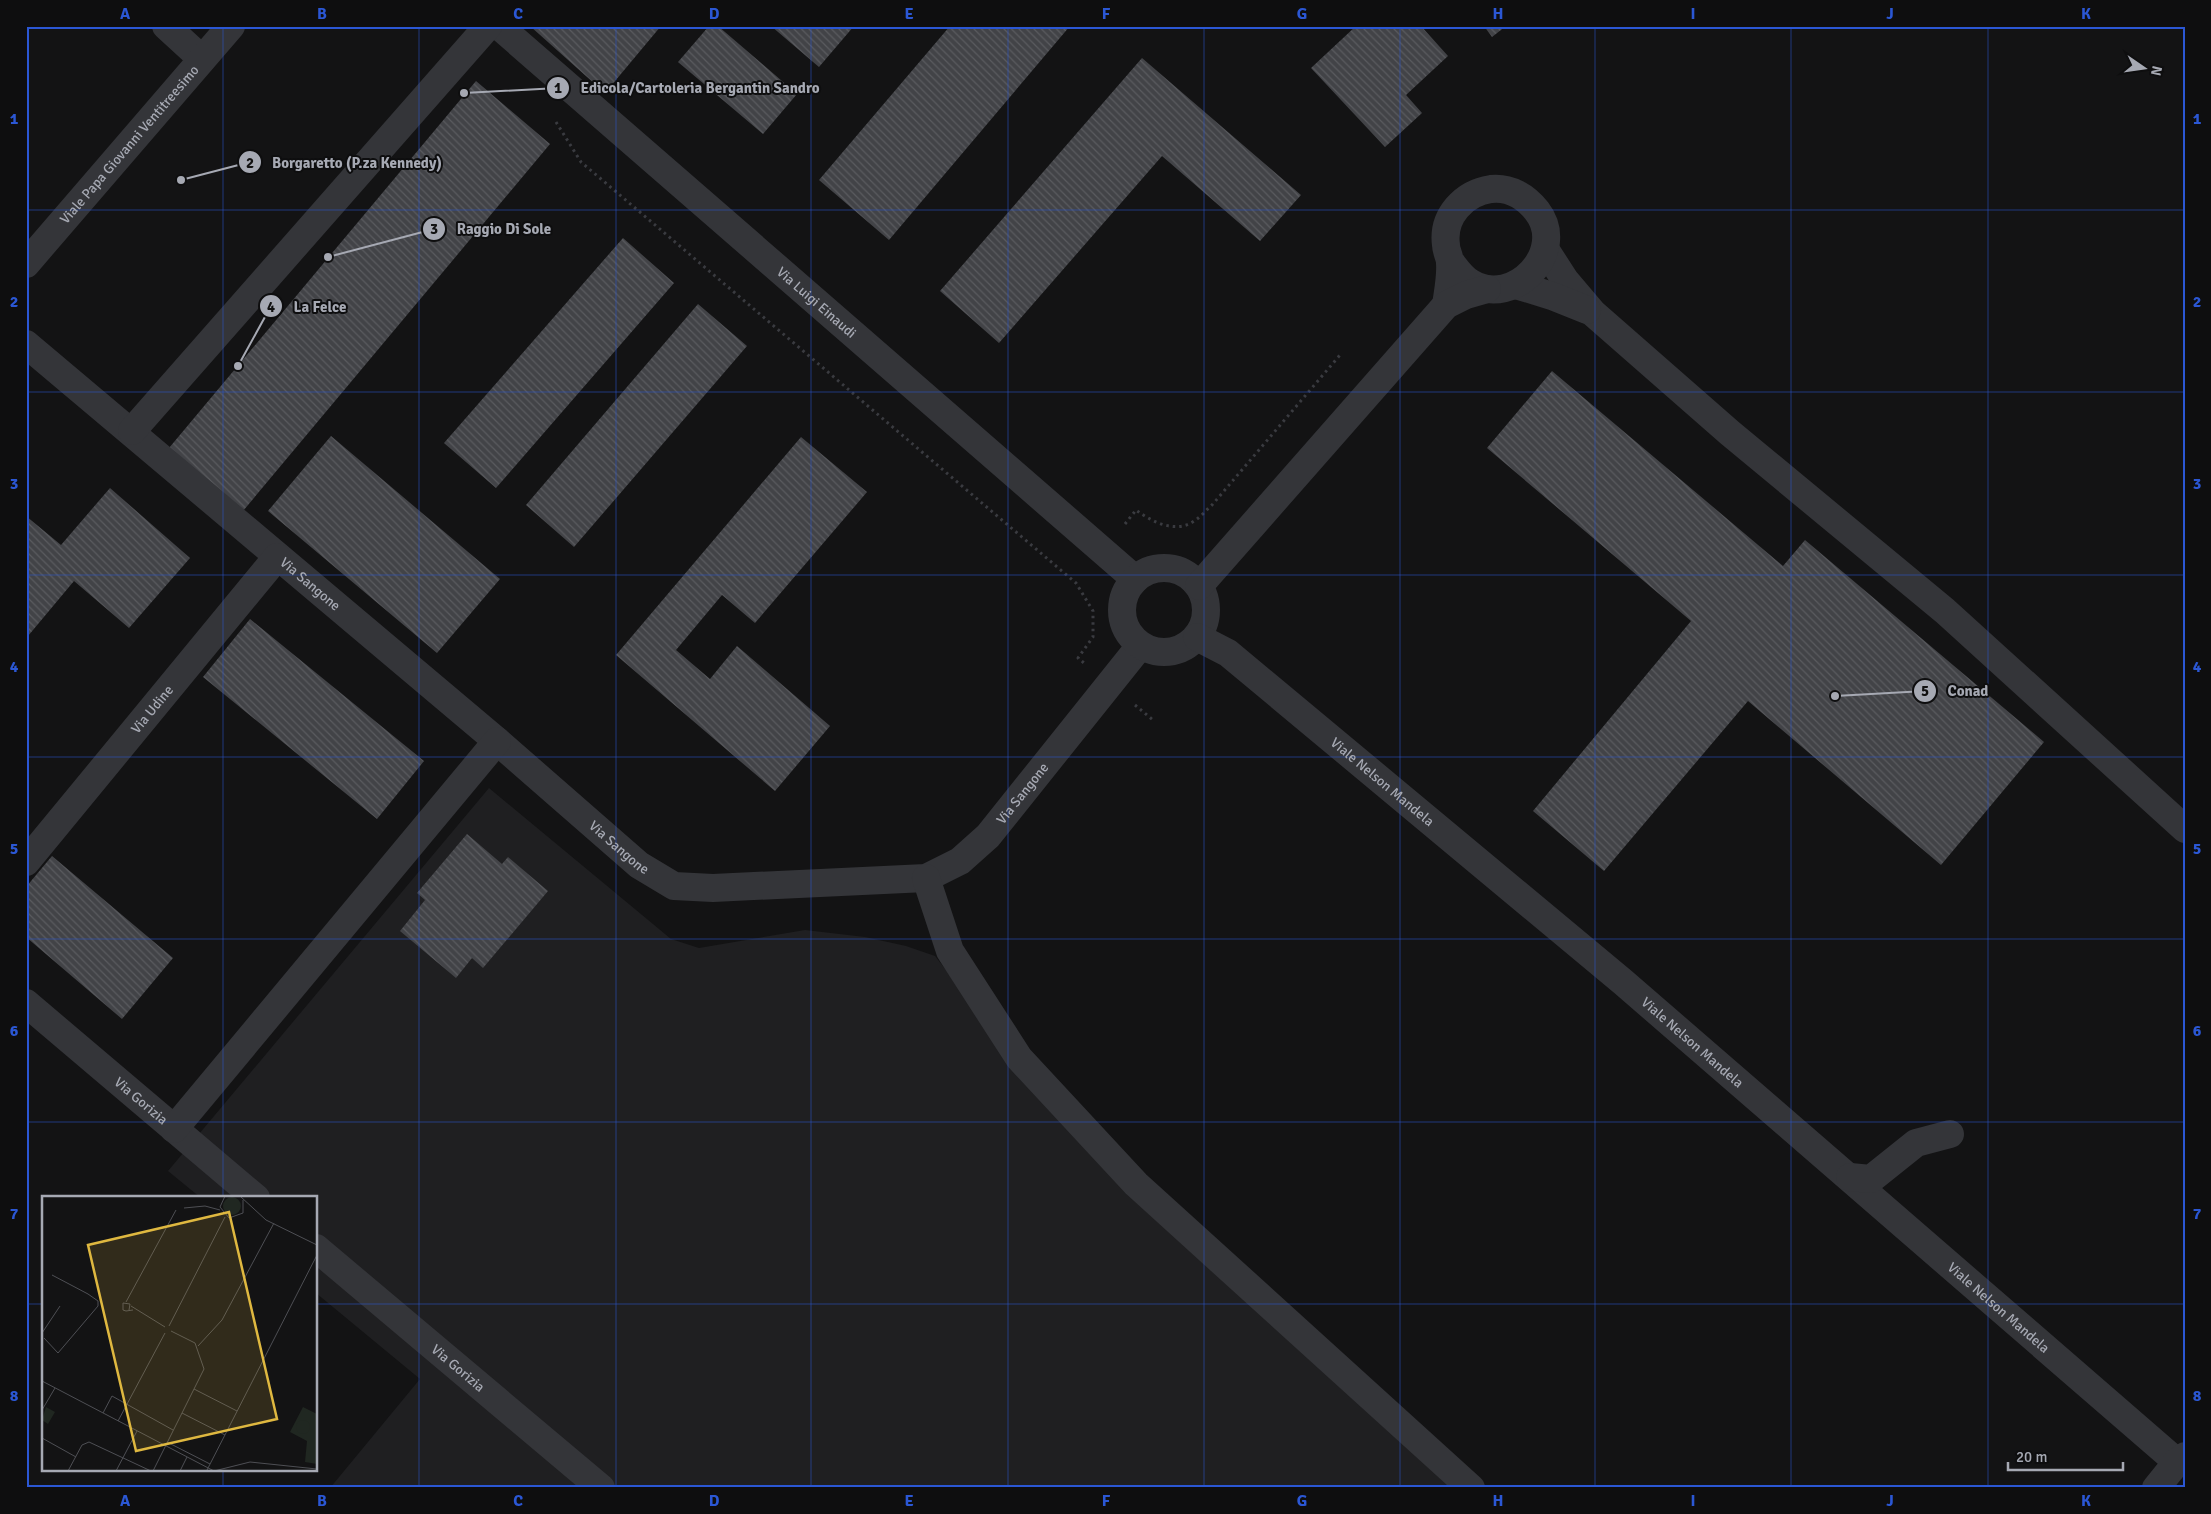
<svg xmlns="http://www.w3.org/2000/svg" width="2211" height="1514" font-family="Signika,sans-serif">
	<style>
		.built { fill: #1f1f21 }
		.building { fill: url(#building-back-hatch) }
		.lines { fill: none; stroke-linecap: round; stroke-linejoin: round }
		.path { stroke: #3a3b40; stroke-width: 3; stroke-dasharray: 2.5 4; stroke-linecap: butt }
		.minor { stroke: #343539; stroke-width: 28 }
		.grid { fill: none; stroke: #2b57d4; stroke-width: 1; stroke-opacity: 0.55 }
		.labels { text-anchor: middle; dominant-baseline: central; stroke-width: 4; stroke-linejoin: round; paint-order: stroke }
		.street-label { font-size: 14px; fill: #a6a9b3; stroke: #0e0e0f }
		.inset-road { fill: none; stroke: #4e4f54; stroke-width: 1 }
		.view { fill: #dfb840; fill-opacity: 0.15; stroke: #dfb840; stroke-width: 2.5 }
		.inset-edge { fill: none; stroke: #a6a9b3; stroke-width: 2.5 }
		.leader { fill: none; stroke: #a6a9b3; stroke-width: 2 }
		.callout-dot { fill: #a6a9b3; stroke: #0e0e0f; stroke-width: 2 }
		.mark-label { font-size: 15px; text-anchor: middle; font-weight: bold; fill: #111 }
		.callout-label { font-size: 15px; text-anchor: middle; font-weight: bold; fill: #a6a9b3; stroke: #0e0e0f; stroke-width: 4; stroke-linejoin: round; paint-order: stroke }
		.neatline { fill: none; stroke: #2b57d4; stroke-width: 2 }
		.grid-label { font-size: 16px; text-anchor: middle; font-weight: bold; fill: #2b57d4 }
	</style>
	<defs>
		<pattern id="building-back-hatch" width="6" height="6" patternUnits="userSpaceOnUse" patternTransform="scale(1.25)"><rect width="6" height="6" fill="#424347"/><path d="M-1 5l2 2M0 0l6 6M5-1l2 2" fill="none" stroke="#5a5b5f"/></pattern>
	</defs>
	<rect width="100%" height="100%" fill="#131314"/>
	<path class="built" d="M489,788L671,939L699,948L805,930L865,937L906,946L935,956L994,1031L1453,1488H330L420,1379L316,1293V1198H201L168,1171Z"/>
	<path class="building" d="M530,26H661L605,93Z
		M709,26H718L797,94L763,134L678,62Z
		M771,26H854L819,67Z
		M950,26H1070L889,240L819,180Z
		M1356,26H1421L1448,56L1406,95L1422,113L1385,147L1311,68Z
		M1484,26H1506L1492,37Z
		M1142,58L1301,195L1260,241L1162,156L999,343L940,291Z
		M476,81L550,144L243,511L169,448Z
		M623,238L674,283L496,488L444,443Z
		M698,304L747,346L574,547L526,505Z
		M1552,371L1783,566L1805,540L2044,742L1941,865L1748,701L1604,871L1533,811L1691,621L1487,448Z
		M331,436L500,579L437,653L268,511Z
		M801,437L867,492L755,623L722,595L676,650L710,679L737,646L830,726L775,791L616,655Z
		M110,488L190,558L129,628L74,581L28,636L26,635V516L61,545Z
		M250,619L424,761L377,819L203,677Z
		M467,834L502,864L508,857L548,891L483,968L472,958L456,978L400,931L425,900L417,893Z
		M52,856L173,958L122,1019L26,937V887Z"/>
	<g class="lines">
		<path class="path" d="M556,122L581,162L1076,583L1093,611V637L1078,658L1084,663
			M1125,524L1136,510C1152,522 1176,534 1194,521C1201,517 1206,510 1212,505L1340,355
			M1135,705L1153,720"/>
		<g class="minor">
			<path d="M166,26L202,59"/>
			<path id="s1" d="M499,26L1135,579"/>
			<path d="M1545,249L1565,280L1593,313L1730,433L1945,611L2185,829"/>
			<path id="s2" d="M26,264L231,26"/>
			<path d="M1516,285L1552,296L1587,310"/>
			<path d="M1446,305C1448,291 1451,277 1450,263C1450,257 1446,251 1446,245C1442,216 1464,193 1491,189C1510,187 1526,197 1537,211C1568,251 1514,309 1471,283C1462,278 1457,270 1450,261"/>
			<path id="s3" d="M26,344L497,741L639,865L674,886L713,888L926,878L960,861L988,836L1140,646"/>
			<path d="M132,431L488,26"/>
			<circle cx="1164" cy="610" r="42"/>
			<path d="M1199,586L1446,305L1466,295L1487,289"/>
			<path id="s4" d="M1197,637L1228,653L1623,982L2177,1462"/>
			<path id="s5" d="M26,862L277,557"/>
			<path d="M926,878L950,951L1019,1058L1136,1184L1471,1488"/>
			<path id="s6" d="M26,1003L256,1198"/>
			<path d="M174,1129L497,741"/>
			<path d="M1850,1177L1871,1179L1916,1143L1950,1134"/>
			<path id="s7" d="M316,1248L601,1488"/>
			<path d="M2156,1488L2177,1462L2185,1456"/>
		</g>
	</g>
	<path class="grid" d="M223,26V1198M419,26V1488M616,26V1488M811,26V1488M1008,26V1488M1204,26V1488M1400,26V1488M1595,26V1488M1791,26V1488M1988,26V1488M26,210H2185M26,392H2185M26,575H2185M26,757H2185M26,939H2185M26,1122H2185M26,1304H44M316,1304H2185M223,1470V1488"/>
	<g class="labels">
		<g class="street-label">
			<text stroke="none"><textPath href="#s2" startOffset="158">Viale Papa Giovanni Ventitreesimo</textPath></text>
			<text stroke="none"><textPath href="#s1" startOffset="421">Via Luigi Einaudi</textPath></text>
			<text stroke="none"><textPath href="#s3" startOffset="372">Via Sangone</textPath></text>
			<text stroke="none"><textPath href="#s5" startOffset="198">Via Udine</textPath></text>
			<text stroke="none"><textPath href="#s4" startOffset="236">Viale Nelson Mandela</textPath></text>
			<text stroke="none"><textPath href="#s3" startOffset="1228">Via Sangone</textPath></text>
			<text stroke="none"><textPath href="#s3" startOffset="778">Via Sangone</textPath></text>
			<text stroke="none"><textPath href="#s4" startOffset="641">Viale Nelson Mandela</textPath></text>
			<text stroke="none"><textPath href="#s6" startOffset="151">Via Gorizia</textPath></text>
			<text stroke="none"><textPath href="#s4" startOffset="1046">Viale Nelson Mandela</textPath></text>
			<text stroke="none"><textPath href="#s7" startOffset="186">Via Gorizia</textPath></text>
		</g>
	</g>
	<g transform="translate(42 1196)">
		<rect width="275" height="275" fill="#131314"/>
		<path d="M181 10a9 9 0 1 1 18 0a9 9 0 1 1-18 0ZM4,211L13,216L6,228L0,224ZM261,211L275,218V268L263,266L265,245L248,236Z" fill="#202721"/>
		<path d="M254 231a7 7 0 1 1 14 0a7 7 0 1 1-14 0Z" fill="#202721"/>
		<path class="inset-road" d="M183,0L178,11L187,22L201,17V4M199,1L224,24L275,49M142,12L163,10L178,14M84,106L134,14M89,110L123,131M87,114L88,108L81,107V114L84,115L91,114M127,130L183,21M0,137L18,110M2,142L16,157L56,110V105L46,98L10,79M156,150L180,124L232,27M0,185L172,275L208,266L275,273M152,193L195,215M0,214L13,192M61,217L70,200L131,234M140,217L183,239M76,225L123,137M0,242L34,261M125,246L168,268M165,274L275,59M26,275L40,249L47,246L109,275M74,275L95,235M111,275L162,173L153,147L129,135M138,275L145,261"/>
		<path class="view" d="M187,16L235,223L94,255L46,49Z"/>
		<rect width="275" height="275" class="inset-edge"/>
	</g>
	<path class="leader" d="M464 93L558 88M181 180L250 162M328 257L434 229M238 366L271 306M1835 696L1925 691"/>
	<g class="callout-dot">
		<circle cx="464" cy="93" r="5"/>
		<circle cx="181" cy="180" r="5"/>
		<circle cx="328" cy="257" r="5"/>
		<circle cx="238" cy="366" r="5"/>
		<circle cx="1835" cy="696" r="5"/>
		<circle cx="558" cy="88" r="12"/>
		<circle cx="250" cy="162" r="12"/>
		<circle cx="434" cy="229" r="12"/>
		<circle cx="271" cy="306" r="12"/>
		<circle cx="1925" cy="691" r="12"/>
	</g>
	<g class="mark-label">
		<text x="558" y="93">1</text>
		<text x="250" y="168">2</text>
		<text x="434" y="234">3</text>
		<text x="271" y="312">4</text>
		<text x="1925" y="696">5</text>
	</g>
	<g class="callout-label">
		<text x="700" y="93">Edicola/Cartoleria Bergantin Sandro</text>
		<text x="357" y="168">Borgaretto (P.za Kennedy)</text>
		<text x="504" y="234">Raggio Di Sole</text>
		<text x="320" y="312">La Felce</text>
		<text x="1968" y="696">Conad</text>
	</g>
	<rect width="2211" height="1514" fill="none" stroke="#0e0e0f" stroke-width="55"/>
	<g transform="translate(2144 68) rotate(103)" stroke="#0e0e0f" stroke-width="4" paint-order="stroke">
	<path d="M0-4L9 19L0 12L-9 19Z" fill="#a6a9b3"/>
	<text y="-8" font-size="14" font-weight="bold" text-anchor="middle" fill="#a6a9b3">N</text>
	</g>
	<path d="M2008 1462v8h115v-8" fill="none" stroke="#a6a9b3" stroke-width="2.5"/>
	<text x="2016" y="1462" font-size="15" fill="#a6a9b3" stroke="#0e0e0f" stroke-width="4" paint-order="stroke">20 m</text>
	<rect x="28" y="28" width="2156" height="1458" class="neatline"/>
	<g class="grid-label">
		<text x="125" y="19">A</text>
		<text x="322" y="19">B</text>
		<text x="518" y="19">C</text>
		<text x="714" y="19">D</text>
		<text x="909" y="19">E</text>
		<text x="1106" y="19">F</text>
		<text x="1302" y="19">G</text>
		<text x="1498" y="19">H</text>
		<text x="1693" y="19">I</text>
		<text x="1890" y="19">J</text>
		<text x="2086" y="19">K</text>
		<text x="14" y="124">1</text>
		<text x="2197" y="124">1</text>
		<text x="14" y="307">2</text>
		<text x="2197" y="307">2</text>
		<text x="14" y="489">3</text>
		<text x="2197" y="489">3</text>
		<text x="14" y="672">4</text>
		<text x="2197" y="672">4</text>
		<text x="14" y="854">5</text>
		<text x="2197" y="854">5</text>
		<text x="14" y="1036">6</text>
		<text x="2197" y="1036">6</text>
		<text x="14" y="1219">7</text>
		<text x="2197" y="1219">7</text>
		<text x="14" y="1401">8</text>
		<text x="2197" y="1401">8</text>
		<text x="125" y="1506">A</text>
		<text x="322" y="1506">B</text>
		<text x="518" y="1506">C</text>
		<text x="714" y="1506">D</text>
		<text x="909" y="1506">E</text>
		<text x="1106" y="1506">F</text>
		<text x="1302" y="1506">G</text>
		<text x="1498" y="1506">H</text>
		<text x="1693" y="1506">I</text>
		<text x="1890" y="1506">J</text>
		<text x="2086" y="1506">K</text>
	</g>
</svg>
